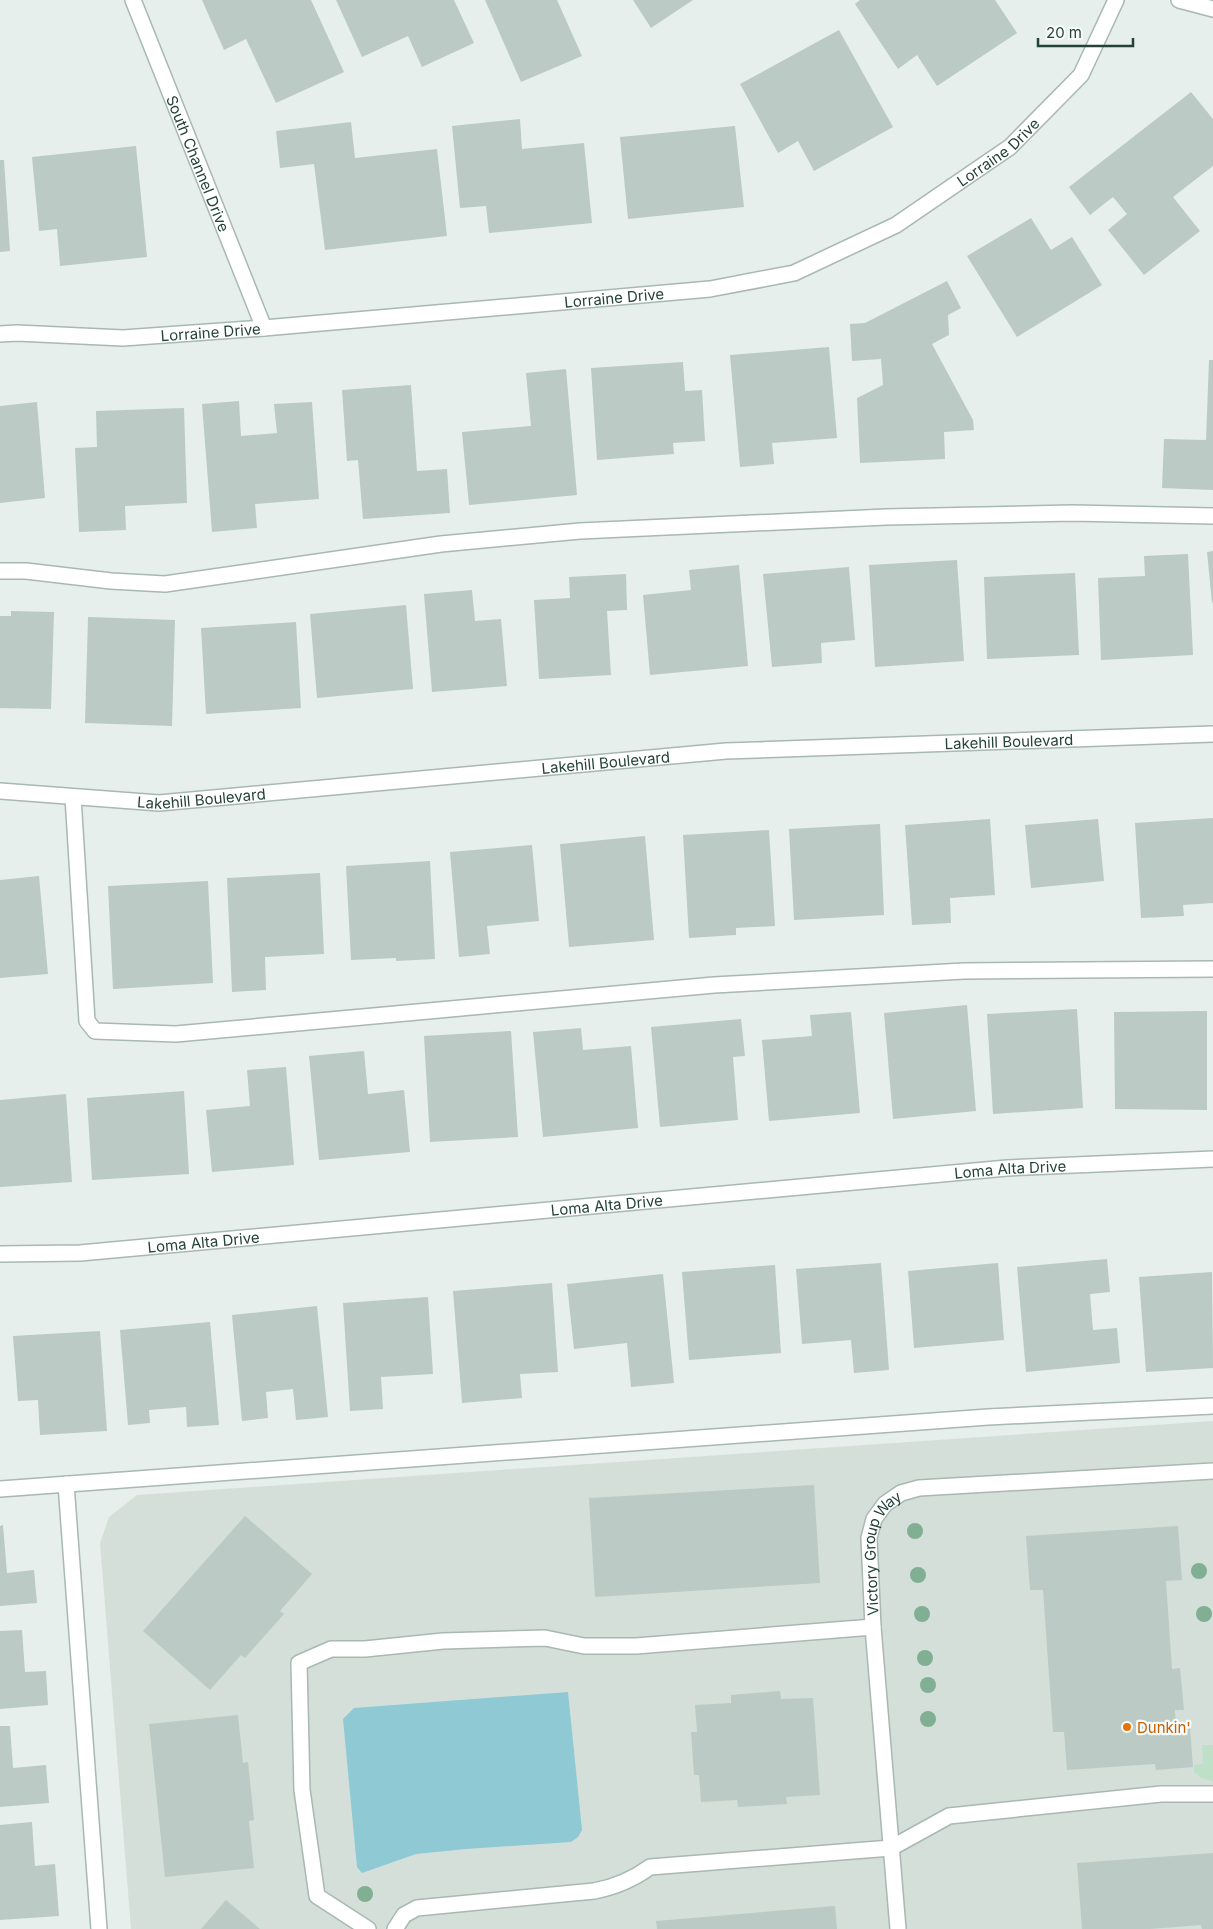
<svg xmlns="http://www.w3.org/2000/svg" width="1213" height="1929" font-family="Inter,sans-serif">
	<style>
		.built { fill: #d4dfda }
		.green { fill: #bfe0c8 }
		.water { fill: #8ec9d4 }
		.building { fill: #bbcac4 }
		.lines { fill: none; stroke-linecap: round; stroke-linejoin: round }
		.service-casing { stroke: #a8b8b2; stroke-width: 18 }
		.minor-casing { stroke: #a8b8b2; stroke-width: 18 }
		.service { stroke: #fff; stroke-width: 15 }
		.minor { stroke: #fff; stroke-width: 15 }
		.tree { fill: #80af93 }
		.food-dot { fill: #e8710a; stroke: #f7fbf9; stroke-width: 2 }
		.labels { text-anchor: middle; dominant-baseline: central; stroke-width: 4.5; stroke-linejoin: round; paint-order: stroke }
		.street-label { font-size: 15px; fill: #24423a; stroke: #f7fbf9 }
		.food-label { font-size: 15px; fill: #c56008; stroke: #f7fbf9; text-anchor: start }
	</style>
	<rect width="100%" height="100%" fill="#e6efeb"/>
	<path class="built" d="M1213,1421V1929H131L100,1543L109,1517L137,1495Z"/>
	<path class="green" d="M1202,1745H1213V1782L1200,1777L1194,1772V1765L1203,1764Z"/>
	<path class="water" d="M568,1692L582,1830L578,1837L571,1842L466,1849L416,1854L362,1873L357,1867L343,1719L354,1708Z"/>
	<path class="building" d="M202,0H311L344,72L276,103L246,39L224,50Z
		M336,0H454L474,43L422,67L408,36L362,57Z
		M485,0H557L582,56L521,82Z
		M633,0H693L651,28Z
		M860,0H995L1017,33L937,86L917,55L898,69L855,4Z
		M839,30L893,127L814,171L798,141L778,153L740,84Z
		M1191,92L1213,119V166L1173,197L1200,231L1144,275L1108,230L1127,214L1113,197L1090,215L1069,187Z
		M520,119L522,149L584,143L592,223L489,233L486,206L460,208L452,126Z
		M351,122L355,158L437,149L447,236L325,250L314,164L280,168L276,131Z
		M735,126L744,207L628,219L620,137Z
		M136,146L147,257L60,266L57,229L39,231L32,157Z
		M0,160H4L10,251L0,252Z
		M1031,218L1051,250L1072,237L1102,285L1017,337L967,256Z
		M947,281L961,308L948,315L949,335L932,344L973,420L974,430L944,432L945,459L860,463L857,398L883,385L881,359L852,361L850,324L865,323Z
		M829,347L837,438L772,443L774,464L740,467L730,355Z
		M1209,360H1213V490L1162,488L1164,439L1206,440Z
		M683,362L685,391L702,390L705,441L673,443L674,454L597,460L591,368Z
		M566,369L577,495L469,505L462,432L531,426L526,373Z
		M411,385L417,471L447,469L450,513L363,519L358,460L347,461L342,390Z
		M239,401L241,436L277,433L274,404L312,402L319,499L255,504L257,528L212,532L202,404Z
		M37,402L45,498L0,503V406Z
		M184,408L187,503L125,506L126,530L79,532L75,448L97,447L96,411Z
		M1213,551V602L1212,603L1207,552Z
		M1188,554L1193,655L1101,660L1098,578L1145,576L1144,556Z
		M957,560L964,661L875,667L869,565Z
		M739,565L748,666L650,675L643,595L691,590L689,570Z
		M849,567L855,640L821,643L822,663L772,667L763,574Z
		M1075,573L1079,655L987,659L984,577Z
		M626,574L627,610L607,611L611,675L539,679L534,600L570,598L569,577Z
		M472,590L475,621L501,619L507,686L432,692L424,594Z
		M406,605L413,689L317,698L310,614Z
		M11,611L54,612L51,709L0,708V616H11Z
		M88,617L175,620L172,726L85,723Z
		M296,622L301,708L206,714L201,628Z
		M1213,818V903L1183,905L1184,916L1141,918L1135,823Z
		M990,819L995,895L950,898L951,923L912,925L905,825Z
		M1098,819L1104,881L1031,888L1025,825Z
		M880,824L884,915L794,920L789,829Z
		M769,830L775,926L736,928V935L689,938L683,835Z
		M645,836L654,940L569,947L560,844Z
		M532,845L539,921L487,926L490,954L459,957L450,852Z
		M430,861L435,959L396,961V958L351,960L346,866Z
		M320,873L324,954L265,957L266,990L232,992L227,878Z
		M39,876L48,974L0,978V880Z
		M208,881L213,983L113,989L108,886Z
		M967,1005L976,1111L893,1119L884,1013Z
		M1077,1009L1083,1108L993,1114L987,1014Z
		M1207,1011V1110L1115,1109L1114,1012Z
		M851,1012L860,1113L769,1121L762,1040L812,1036L810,1015Z
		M741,1019L745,1056L733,1057L738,1120L660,1127L651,1027Z
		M581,1028L583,1050L631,1046L638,1128L543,1137L533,1032Z
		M511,1031L518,1137L430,1142L424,1036Z
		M364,1051L368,1094L404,1090L410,1152L319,1160L309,1056Z
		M286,1067L294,1165L212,1172L206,1110L250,1106L247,1070Z
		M184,1091L189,1174L92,1180L87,1098Z
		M66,1094L72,1182L0,1187V1100Z
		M1107,1259L1110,1292L1090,1294L1093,1330L1117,1328L1120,1363L1026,1372L1017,1267Z
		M881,1263L889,1370L854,1373L851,1340L802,1344L796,1269Z
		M998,1263L1004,1340L914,1348L908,1271Z
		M775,1265L781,1353L689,1360L682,1272Z
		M1212,1272L1213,1368L1146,1372L1139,1277Z
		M663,1274L674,1383L631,1387L627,1343L574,1349L567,1284Z
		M552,1283L558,1372L520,1374L522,1398L462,1403L453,1291Z
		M428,1297L433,1374L381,1377L383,1409L350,1411L343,1303Z
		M317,1306L328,1417L296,1420L293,1389L266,1392L268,1418L242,1421L232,1315Z
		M210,1322L219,1425L187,1427L186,1407L149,1410L150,1423L128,1425L120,1330Z
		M100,1331L107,1431L40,1435L38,1400L18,1401L13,1336Z
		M814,1485L820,1583L595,1597L589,1498Z
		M245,1516L312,1574L280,1611L284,1614L245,1658L241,1655L210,1690L143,1631Z
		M3,1525L7,1573L34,1570L37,1603L0,1606V1526Z
		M1178,1526L1182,1580L1166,1581L1172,1669L1180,1668L1184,1710H1175L1176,1729L1190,1728L1193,1767L1156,1770L1155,1764L1067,1770L1064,1732H1053L1043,1590H1030L1026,1536Z
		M22,1630L25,1672L46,1671L48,1705L0,1709V1631Z
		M780,1691L781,1699L813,1698L820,1795L786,1797L787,1804L738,1807L737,1800L701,1802L699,1775H694L691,1732H697L695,1705L731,1703V1695Z
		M238,1715L243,1763L248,1762L254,1820L249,1821L254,1868L165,1877L149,1724Z
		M0,1726H10L13,1768L46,1765L49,1803L0,1807Z
		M32,1822L35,1866L55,1864L59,1916L0,1920V1825Z
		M1213,1853V1929H1202L1201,1925L1150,1929H1082L1077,1863Z
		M226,1900L260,1929H201Z
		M835,1906L837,1929H657L656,1921Z"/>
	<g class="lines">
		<g class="service-casing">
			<g id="service">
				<path d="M0,571H26L111,581L165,584L441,544L580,531L886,517L1072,513L1213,516"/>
				<path d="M73,797L87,1021L95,1031L176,1034L714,985L964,971L1213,969"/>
				<path d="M66,1484L99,1929"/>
				<path d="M0,1489L988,1417L1213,1406"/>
				<path d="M368,1929L317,1896L302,1790L299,1663L331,1649H365L443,1641L545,1638L584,1646H636L873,1627"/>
				<path d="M395,1929L404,1915L417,1908L594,1891C616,1887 632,1880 650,1867L891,1848L949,1816L1161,1794H1213"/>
				<path id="s1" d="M898,1929L873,1627L869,1538L874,1519L885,1504L901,1493L919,1488L1213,1471"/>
			</g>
		</g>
		<g class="minor-casing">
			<g id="minor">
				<path id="s2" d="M133,0L264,328"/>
				<path d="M1179,0L1213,9"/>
				<path id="s3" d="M0,334L17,333L123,338L264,328L710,289L794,273L896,225L1010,147L1081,75L1116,0"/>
				<path id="s4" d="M0,791L159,803L726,751L1213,734"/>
				<path id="s5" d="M0,1254L80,1253L1007,1168L1213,1159"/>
			</g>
		</g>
		<use href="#service" class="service"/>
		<use href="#minor" class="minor"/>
	</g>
	<g class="tree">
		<circle cx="915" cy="1531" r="8"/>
		<circle cx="1199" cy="1571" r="8"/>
		<circle cx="918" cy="1575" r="8"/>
		<circle cx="922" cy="1614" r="8"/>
		<circle cx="1204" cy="1614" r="8"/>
		<circle cx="925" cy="1658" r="8"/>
		<circle cx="928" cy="1685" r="8"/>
		<circle cx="928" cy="1719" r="8"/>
		<circle cx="365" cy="1894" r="8"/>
	</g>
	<circle class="food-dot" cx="1127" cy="1727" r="5"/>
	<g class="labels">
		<g class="street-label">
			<text stroke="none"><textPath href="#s3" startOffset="1036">Lorraine Drive</textPath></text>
			<text stroke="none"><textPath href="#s2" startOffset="176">South Channel Drive</textPath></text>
			<text stroke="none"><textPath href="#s3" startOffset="616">Lorraine Drive</textPath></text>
			<text stroke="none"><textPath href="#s3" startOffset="211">Lorraine Drive</textPath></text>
			<text stroke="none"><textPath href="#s4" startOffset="1012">Lakehill Boulevard</textPath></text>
			<text stroke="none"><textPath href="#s4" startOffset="608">Lakehill Boulevard</textPath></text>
			<text stroke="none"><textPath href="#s4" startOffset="202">Lakehill Boulevard</textPath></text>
			<text stroke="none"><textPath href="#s5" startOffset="1014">Loma Alta Drive</textPath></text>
			<text stroke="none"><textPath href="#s5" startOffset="609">Loma Alta Drive</textPath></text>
			<text stroke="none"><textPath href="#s5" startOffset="204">Loma Alta Drive</textPath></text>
			<text stroke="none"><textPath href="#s1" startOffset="381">Victory Group Way</textPath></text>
		</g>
		<g class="food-label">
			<text x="1137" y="1727">Dunkin'</text>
		</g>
	</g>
	<path d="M1038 38v8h95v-8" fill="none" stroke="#24423a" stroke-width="2.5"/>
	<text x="1046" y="38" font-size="15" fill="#24423a" stroke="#f7fbf9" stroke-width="4" paint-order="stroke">20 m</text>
</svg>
